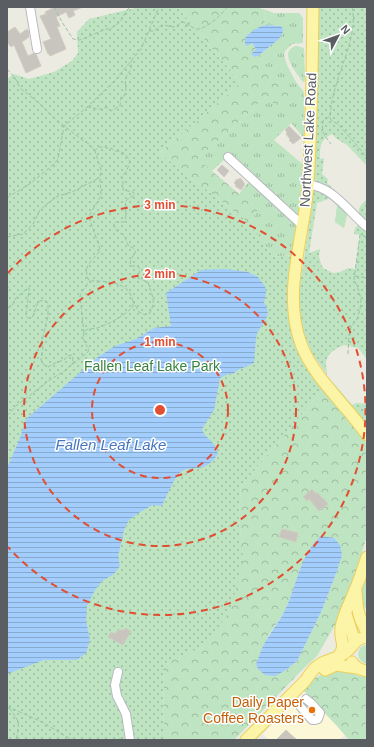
<svg xmlns="http://www.w3.org/2000/svg" width="374" height="747" font-family="Helvetica,sans-serif">
	<style>
		.commercial { fill: #fcf7d7 }
		.grass { fill: url(#grass-tufts) }
		.forest { fill: url(#forest-crowns); fill-rule: evenodd }
		.park { fill: url(#park-dots) }
		.garden { fill: #bee4c1 }
		.water { fill: url(#water-rules) }
		.building { fill: #c8c5bf; stroke: #d1cdc0 }
		.lines { fill: none; stroke-linecap: round; stroke-linejoin: round }
		.minor-casing { stroke: #b7b9be; stroke-width: 10 }
		.major-casing { stroke: #eccf5b; stroke-width: 13 }
		.path { stroke: #98c4a8; stroke-width: 1; stroke-dasharray: 4 2; stroke-linecap: butt }
		.minor { stroke: #fff; stroke-width: 8 }
		.major { stroke: #fcf5a7; stroke-width: 11 }
		.ring { fill: none; stroke: #e34d31; stroke-width: 2; stroke-dasharray: 7 5 }
		.food-dot { fill: #e8710a; stroke: #fff; stroke-width: 1.5 }
		.labels { text-anchor: middle; dominant-baseline: central; stroke-width: 3; stroke-linejoin: round; paint-order: stroke }
		.street-label { font-size: 14px; fill: #5a5d62; stroke: #fff }
		.park-label { font-size: 14px; fill: #388341; stroke: #fff }
		.food-label { font-size: 14px; fill: #c56008; stroke: #fff; text-anchor: end }
		.water-label { font-size: 15px; font-style: italic; fill: #4677be; stroke: #fff }
		.centre { fill: #e34d31; stroke: #fff; stroke-width: 2 }
		.ring-label { font-size: 12px; text-anchor: middle; font-weight: bold; fill: #e34d31; stroke: #fff; stroke-width: 3; stroke-linejoin: round; paint-order: stroke }
	</style>
	<defs>
		<pattern id="grass-tufts" width="24" height="20" patternUnits="userSpaceOnUse"><rect width="24" height="20" fill="#bee4c1"/><path d="M3 7l-1-3M5 7V3M7 7l1-3M15 17l-1-3M17 17v-4M19 17l1-3" fill="none" stroke="#9dbca0"/></pattern>
		<pattern id="forest-crowns" width="20" height="18" patternUnits="userSpaceOnUse"><rect width="20" height="18" fill="#bee4c1"/><path d="M2 6a3 3 0 1 1 6 0M12 15a3 3 0 1 1 6 0" fill="none" stroke="#9dbca0"/></pattern>
		<pattern id="park-dots" width="8" height="8" patternUnits="userSpaceOnUse"><rect width="8" height="8" fill="#bee4c1"/><path d="M2 2h.1M6 6h.1" fill="none" stroke="#9dbca0" stroke-width="1.8" stroke-linecap="round"/></pattern>
		<pattern id="water-rules" width="6" height="5" patternUnits="userSpaceOnUse"><rect width="6" height="5" fill="#a2cdfc"/><path d="M0 2.5h6" fill="none" stroke="#87aacf"/></pattern>
	</defs>
	<rect width="100%" height="100%" fill="#ecebe1"/>
	<path class="commercial" d="M304,692L338,727L345,735L338,740H326L324,739L322,740H269L263,734Z"/>
	<path class="grass" d="M266,10L274,13H299L303,18V43L292,44L285,51L284,55L287,65L296,82L304,92L305,135V139L291,123L274,140L306,167L299,218L228,156L212,171L198,159L267,96L288,95L258,56L279,39L280,26L266,25L264,20Z
		M297,46L304,48L305,81L303,82C296,73 277,50 297,46Z
		M250,180L298,224L291,255L273,257L249,223L258,210L239,194Z"/>
	<path class="forest" d="M177,7H256L266,10L264,20L266,25L260,27L252,43L256,49L252,54L255,57L258,56L289,95L276,106L267,96L198,159L258,210L249,223L159,153L241,83Z
		M324,388L361,434L367,445V536L360,559L344,604L336,623L317,656L304,668L234,740H164L163,664L203,647L243,557L239,517L241,486ZM321,536L337,571L322,610L303,649L297,661L286,670L258,669L256,664L268,636L285,611L305,559L315,542Z
		M340,669L363,677H367V740H349L338,727L302,689C311,677 326,673 340,669Z"/>
	<path class="park" d="M139,7H177L241,83L159,153L249,223L273,257L291,255L293,259L290,306L324,388L241,486L239,517L243,557L231,610L203,647L163,664L164,740H7V79L14,74L29,79L54,72L72,61L78,53L77,32L89,19Z
		M319,7H367V166L347,145L337,139L332,134C320,140 320,146 320,159L324,158L322,174L328,179L327,183L350,205L349,210L348,209L344,228L335,222L338,199L328,191V199L317,203L309,253L320,249L319,256L321,264L323,268L333,273L340,272L348,268L355,269L360,235L354,234C354,228 357,226 361,222C358,208 357,209 367,199V359L358,348L345,345C336,348 326,353 326,365C326,368 327,371 327,375L352,405L356,403L367,404V427L327,375L312,353L302,329L298,298L311,212L314,149L315,75Z"/>
	<path class="garden" d="M338,199L348,209L344,228L335,222Z
		M367,568V610C355,596 362,584 367,568Z
		M367,644V664C358,661 356,654 361,647Z"/>
	<path class="water" d="M266,25L280,26L282,27L283,32L279,39L258,56L255,57L251,54L256,49L252,43L247,46L245,44V38C252,31 257,27 266,25Z
		M224,269L248,272L258,277L265,286L266,293L264,303C274,316 261,323 257,334C255,341 255,356 254,363L238,370L233,374H228L220,378L214,410L202,429C205,437 206,435 212,442C215,445 216,449 218,454C213,461 208,467 198,468C192,469 188,468 182,471C176,474 165,499 162,506L153,505L140,512L129,520L124,530L118,556L120,566L114,574L102,581L95,590L87,606L86,621L90,640L86,653L77,660H44L7,674V468L20,438L26,419L98,357L115,346L136,339L154,328L171,326L166,293L201,270Z
		M321,536L334,538L340,545L342,555L337,571L322,610L303,649L297,661L286,670L275,676L265,675L258,669L256,664C260,654 263,644 269,636C274,627 281,619 285,610C297,586 300,554 321,536Z"/>
	<path class="building" d="M55,7H83L73,11L75,15L69,18L66,12L56,17L60,26L57,27L66,49L50,56L49,54H48L43,42L51,39L40,16L46,14L45,12Z
		M15,27L20,34L27,29L29,32V37L22,42L28,56L34,53L36,54L41,66L26,73L14,45L11,47L7,42V32Z
		M289,126L301,138L293,144L289,140L290,139L286,134L287,132L285,130Z
		M222,165L229,171L224,177L217,170Z
		M240,178L244,182H243L245,184L241,190L235,186L236,185L234,183L237,179L238,180Z
		M312,489L316,494L317,492L322,498H323L328,504L319,511L309,499L307,501L303,497Z
		M282,529L298,533L296,542L279,537Z
		M125,628L131,631L123,645L108,637L111,632L115,634L118,630H124Z
		M286,730L297,740H276Z"/>
	<g class="lines">
		<g class="minor-casing">
			<path id="minor" d="M30,7L37,49
				M228,157L302,225
				M308,185C331,185 350,213 367,227
				M118,672L115,685L117,696L126,714L130,740
				M300,706L312,720H315L318,719L320,713L311,703L306,699"/>
		</g>
		<g class="major-casing">
			<path id="major" d="M313,7C312,66 312,124 308,183C308,192 306,201 305,210C298,254 285,301 301,344C315,380 346,404 367,435
				M356,591C357,607 358,618 367,632
				M346,614L353,636L354,643
				M337,658C348,644 339,642 341,628C342,617 351,601 355,590C360,579 363,568 367,557
				M352,662C356,668 360,670 367,671
				M325,670L336,665L357,668
				M246,740L305,681C310,674 314,667 322,663C330,659 338,658 345,653C354,647 354,638 367,637"/>
		</g>
		<path class="path" d="M54,7L62,22L73,39L80,40L106,29H110L120,22L127,10L130,7
			M352,7C358,34 341,64 335,89C332,98 331,107 330,117L331,120L339,125L367,157
			M149,31H154L162,25L175,27L182,22L190,24L186,25C192,25 194,30 199,29C205,28 217,19 221,14C224,12 225,9 228,7
			M7,69L15,78L20,88L40,104L51,115L64,126L81,139L89,144L95,151L101,170L100,178L101,196L90,214L89,217L93,229L99,245L100,251C91,262 82,266 89,281C107,281 134,281 133,307C123,316 110,324 97,328C93,329 88,328 85,331C81,336 85,345 89,348L88,352L64,371L47,382L16,406L7,416
			M87,107C94,107 100,112 106,107L111,111L120,106L121,97L124,96C128,90 124,86 126,79C127,70 133,74 131,61
			M329,117L323,121C321,132 324,135 331,144
			M94,151L99,147H105L106,148H111L115,151C123,151 126,154 130,161C129,166 126,174 121,177L123,182V190L133,192L135,195C132,197 128,198 126,201C124,205 128,215 124,222H116L114,223C113,229 119,233 124,235C126,239 127,245 130,247H132L136,252L131,259L130,265L132,266H137L140,269L139,273L138,278L148,282C151,296 157,298 150,313L145,315L139,312L133,301
			M7,198L31,183L54,164L58,159L64,126L86,108L104,91L117,78L141,49L159,7
			M7,237L23,234L33,224L40,210L48,203L58,196L72,192L99,178
			M355,276L367,278
			M7,284L8,287L7,301
			M7,308C14,307 12,303 16,298C19,295 24,292 27,288H29V290L26,316L28,318H31L33,316L38,302C42,300 45,299 48,303V317L46,323L42,342L43,348L41,359L42,363L46,366L48,367L55,363L64,360L67,356L72,355L73,358L72,365
			M84,333L80,296C82,289 86,289 88,282
			M348,354L349,335L351,327L357,319L360,310L361,300L359,291L354,279L360,235L367,237
			M7,707L11,708L42,722L67,737L74,740
			M9,708C20,722 20,722 16,740
			M117,740L122,738"/>
		<use href="#minor" class="minor"/>
		<use href="#major" class="major"/>
	</g>
	<g class="ring">
		<circle cx="160" cy="410" r="68"/>
		<circle cx="160" cy="410" r="136"/>
		<path d="M8 273A205 205 0 1 1 8 547"/>
	</g>
	<circle class="food-dot" cx="312" cy="710" r="4"/>
	<g class="labels">
		<g class="street-label">
			<text transform="translate(308 140) rotate(-87)">Northwest Lake Road</text>
		</g>
		<g class="park-label">
			<text x="152" y="366">Fallen Leaf Lake Park</text>
		</g>
		<g class="food-label">
			<text x="304" y="702">Daily Paper<tspan x="304" dy="16">Coffee Roasters</tspan></text>
		</g>
		<g class="water-label">
			<text x="111" y="444">Fallen Leaf Lake</text>
		</g>
	</g>
	<circle cx="160" cy="410" r="6" class="centre"/>
	<g class="ring-label">
		<text x="160" y="209">3 min</text>
		<text x="160" y="278">2 min</text>
		<text x="160" y="346">1 min</text>
	</g>
	<rect width="374" height="747" fill="none" stroke="#5a5d62" stroke-width="16"/>
	<g transform="translate(338 36) rotate(49)" stroke="#ffffff" stroke-width="3" paint-order="stroke">
	<path d="M0-3L7 15L0 10L-7 15Z" fill="#5a5d62"/>
	<text y="-6" font-size="11" font-weight="bold" text-anchor="middle" fill="#5a5d62">N</text>
	</g>
</svg>
